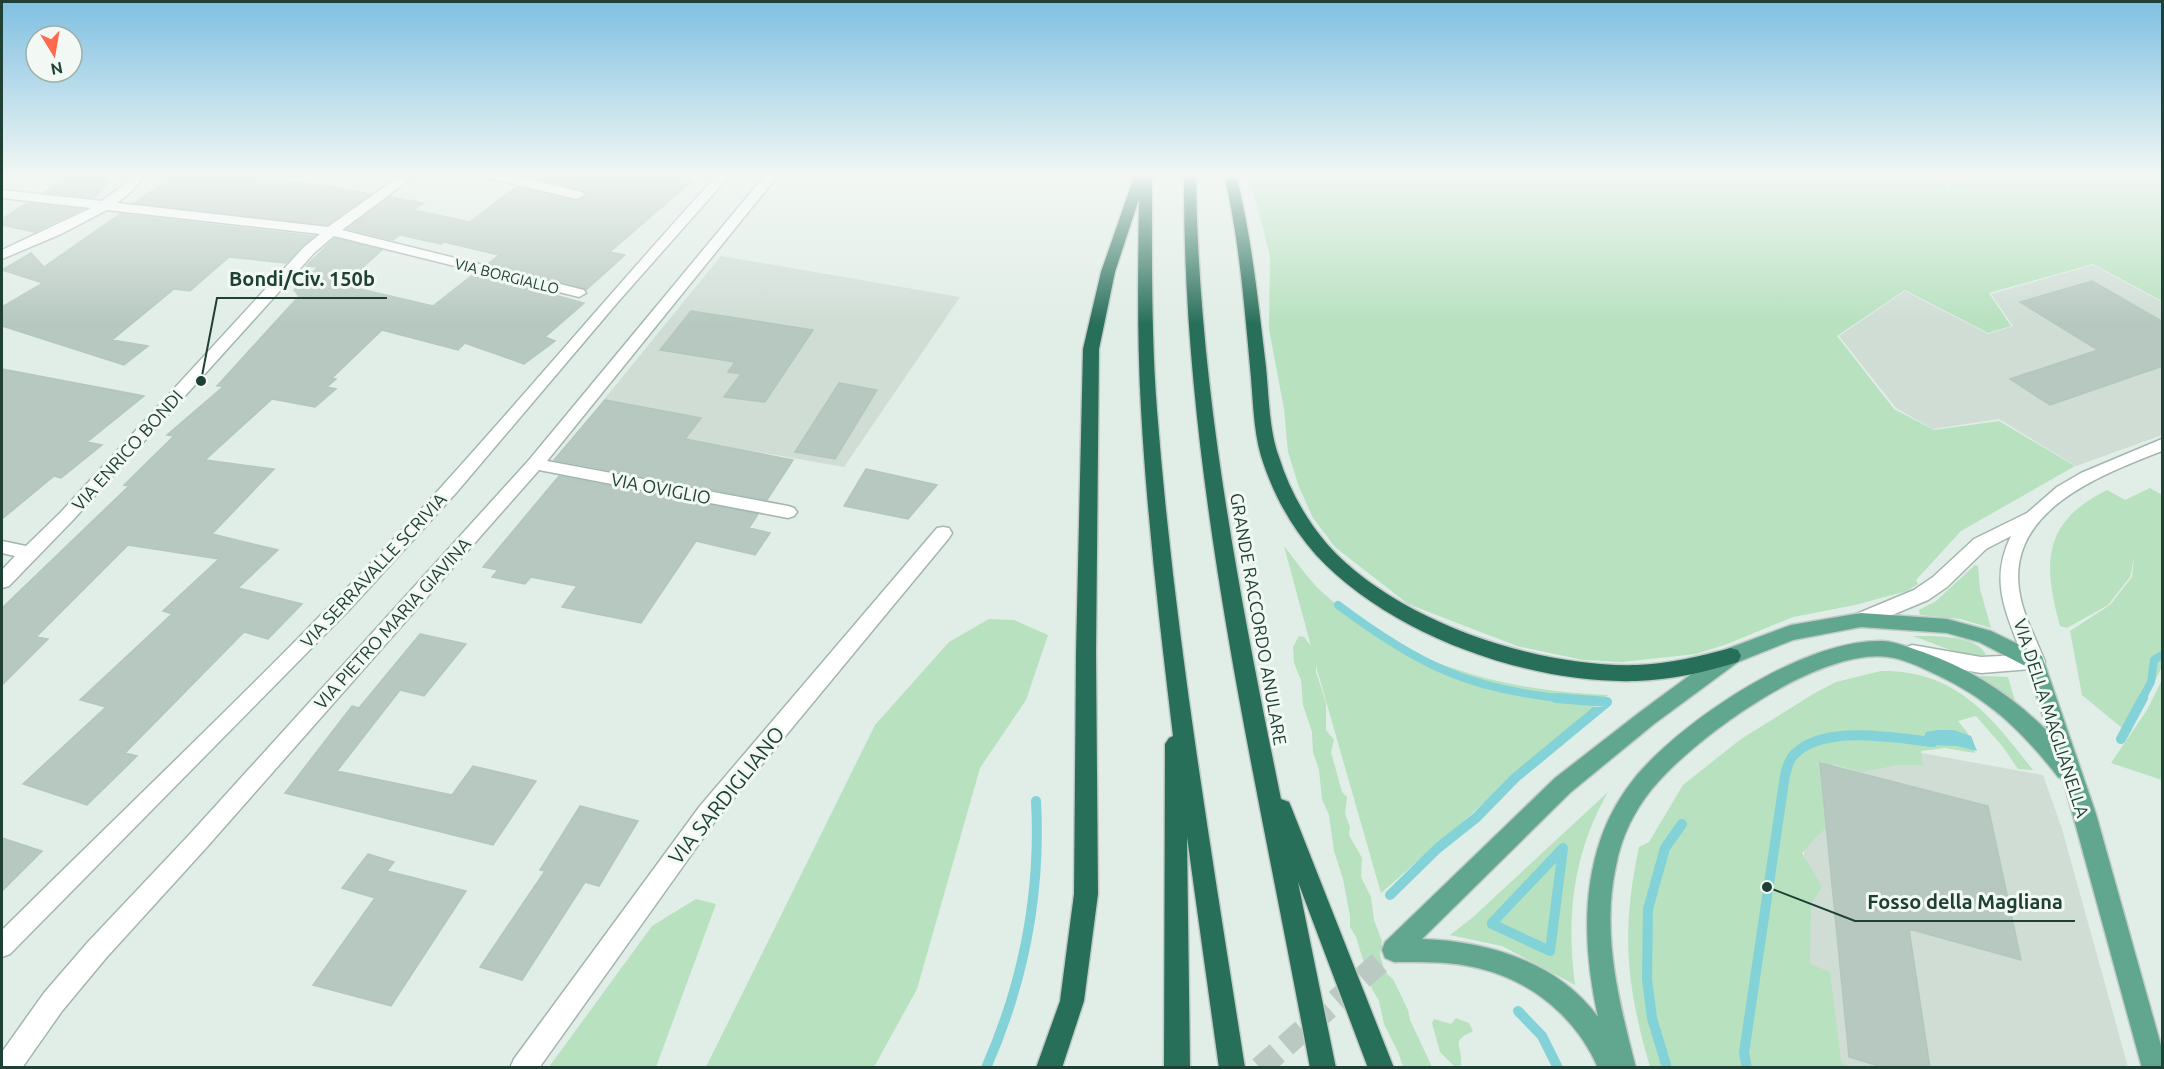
<svg xmlns="http://www.w3.org/2000/svg" width="2164" height="1069" font-family="Ubuntu,sans-serif">
	<style>
		.built { fill: #cfddd5 }
		.green { fill: #b7e1bf }
		.water { fill: #83d2d8 }
		.lines { fill: none; stroke-linecap: round; stroke-linejoin: round }
		.stream-far1 { stroke: #83d2d8; stroke-width: 8 }
		.stream { stroke: #83d2d8; stroke-width: 10 }
		.building { fill: #b6c8bf; stroke: #b3c7bd; stroke-width: 1.5 }
		.major-tunnel { stroke: #bacac3; stroke-width: 23; stroke-dasharray: 23 11; stroke-linecap: butt }
		.minor-casing { stroke: #a3b6ae; stroke-width: 3 }
		.major-casing { stroke: #c0cac6; stroke-width: 3 }
		.highway-casing { stroke: #c0cac6; stroke-width: 3 }
		.minor { fill: #fff; fill-rule: evenodd }
		.major { fill: #61a78f; fill-rule: evenodd }
		.highway { fill: #286f5a; fill-rule: evenodd }
		.labels { text-anchor: middle; dominant-baseline: central; stroke-width: 6; stroke-linejoin: round; paint-order: stroke }
		.far-street-label { font-size: 15px; fill: #1f4034; stroke: #f2f9f5 }
		.street-label { font-size: 18px; fill: #1f4034; stroke: #f2f9f5 }
		.near-street-label { font-size: 21px; fill: #1f4034; stroke: #f2f9f5 }
		.leader { fill: none; stroke: #1f4034; stroke-width: 2 }
		.callout-dot { fill: #1f4034; stroke: #f2f9f5; stroke-width: 2 }
		.callout-label { font-size: 20px; text-anchor: middle; font-weight: bold; fill: #1f4034; stroke: #f2f9f5; stroke-width: 6; stroke-linejoin: round; paint-order: stroke }
	</style>
	<rect width="100%" height="100%" fill="#e1ede7"/>
	<path class="built" d="M721,256L960,297L844,467L696,441L667,479L558,456Z
		M2093,265L2162,302V435L2076,466L1999,419L1933,429L1896,408L1839,336L1905,291L1988,334L2013,326L1991,294Z
		M1899,749L2043,775L2062,829L2128,1067H1804V773L1824,753Z"/>
	<path class="green" d="M1249,174H1949L1946,197L1954,174H2162V237L2158,235L2162,238V301L2093,264L1989,293L2011,326L1988,333L1905,290L1837,336L1894,409L1934,430L1999,421L2075,466L1961,531L1916,580L1918,584L1907,591L1855,605L1793,617L1727,644L1696,654L1622,662L1583,660L1517,646L1408,604L1335,547L1313,518L1299,487L1288,452L1284,409L1269,329L1270,256Z
		M2150,488L2162,495V667L2128,733L2082,695L2070,631L2110,605L2132,577L2134,558L2130,577L2108,605L2067,628L2060,626C2043,564 2042,522 2107,490L2125,500Z
		M1284,546C1296,561 1308,579 1322,592C1401,664 1503,691 1608,695L1381,893L1316,666V672L1326,703V730L1334,740L1331,752L1342,792L1347,797L1345,814L1350,827L1349,835L1362,858L1361,877L1371,897L1374,920L1382,941L1380,955L1385,972L1393,979L1408,1010L1410,1020L1432,1067H1403L1398,1052L1384,1024L1379,1001L1372,989L1356,937L1350,927V916L1343,879L1334,851L1329,815L1322,799L1319,770L1313,752L1312,732L1303,705L1301,680L1294,663L1293,647L1299,636L1304,637L1311,646Z
		M1975,565L1978,566L1980,589L1991,628L1960,619L1920,615L1919,610L1936,601Z
		M989,619L1014,620L1048,635L1026,700L980,768L917,989L874,1067H706L875,725L949,642Z
		M1912,636C1931,636 1977,634 1986,655C1959,658 1937,643 1912,636Z
		M1881,671C1956,670 1991,716 2033,770L2018,769L2003,747L1976,716L1958,721L1967,732L1975,753L1945,748L1921,751L1923,765H1898L1861,772L1834,764L1830,770L1836,820L1818,835L1802,853L1822,887L1811,904L1810,964L1830,972L1841,1062L1850,1067H1650C1626,984 1621,932 1639,847L1649,842L1683,785L1741,739L1813,694L1836,682Z
		M1980,676L2008,677L2018,711L1977,677Z
		M2162,680V780L2111,763L2147,710Z
		M1608,792C1573,853 1566,917 1575,985L1502,946L1450,935L1472,918Z
		M696,899L716,904L656,1067H549L652,926Z
		M1456,1018L1469,1023L1473,1031C1449,1042 1463,1044 1461,1065L1455,1067L1440,1052L1432,1023L1434,1019L1451,1024Z"/>
	<path class="water" d="M1938,730H1954L1971,736L1977,751L1957,746L1930,745L1922,742L1926,732Z"/>
	<g class="lines">
		<path class="stream-far1" d="M1338,605C1418,665 1471,691 1571,699
			M2142,699L2151,682L2154,660L2162,655"/>
		<path class="stream" d="M2121,739L2143,698
			M1390,895L1438,848L1477,817L1515,778L1607,702L1556,698
			M1492,923L1563,848L1550,951L1492,924
			M1518,1011L1542,1036L1558,1068
			M986,1068C1023,984 1041,893 1036,801
			M1667,1068L1652,1018L1647,979L1648,909L1665,848L1682,824
			M1747,1068L1744,1053L1785,775C1787,769 1788,762 1792,757C1820,723 1894,738 1933,742"/>
	</g>
	<path class="building" d="M74,174H98L95,178L113,177L94,198L44,192Z
		M176,174L219,177L222,174H256L252,178L326,186L371,194L327,225L135,203Z
		M533,174H661L692,181L610,252L625,255L586,290L488,264L499,255L444,242L441,244L400,235L393,240L347,229L390,197L424,203L414,210L470,222L516,187L576,201L586,196L583,190L529,177Z
		M27,203L83,209L34,232L2,225V219Z
		M120,214L314,236L286,263L229,257L190,291L174,289L112,340L148,346L124,365L2,326V307L43,283L2,270L31,253L44,267Z
		M335,238L382,250L343,285L433,306L475,273L584,303L545,337L555,341L524,364L465,343L458,350L382,330L332,378L336,379L327,387L336,389L315,407L272,399L205,460L274,469L212,534L278,550L238,588L302,604L268,639L244,632L125,753L137,756L87,805L23,784L106,707L80,700L172,614L163,611L219,559L128,545L36,637L48,639L2,685V608L129,486L124,485L174,436L167,435L224,386H217L299,296L294,290L318,267L306,266Z
		M2092,281L2163,322V366L2050,405L2010,379L2098,350L2020,302Z
		M691,311L813,330L765,402L724,397L741,374L728,372L735,362L660,350Z
		M2,369L144,396L87,442L102,445L61,478L54,476L2,519Z
		M839,383L877,390L835,459L795,452Z
		M605,400L701,418L685,439L793,460L767,500L554,460Z
		M866,469L937,485L908,519L844,506Z
		M559,476L758,514L749,528L770,533L755,555L696,541L641,623L562,607L577,586L531,577L525,584L492,577L498,570L483,567Z
		M420,634L466,644L424,696L400,690L337,771L452,795L473,766L536,781L493,845L285,793L352,706L359,708Z
		M1820,763L1988,806L2021,960L1909,929L1930,1068H1885L1849,1057Z
		M580,806L638,821L599,886L585,882L522,980L480,967L545,871L540,870Z
		M2,838L42,851L2,891Z
		M368,854L394,862L387,871L466,891L391,1006L313,985L375,898L342,888Z"/>
	<g class="lines">
		<path class="major-tunnel" d="M1260,1068L1394,950"/>
		<g class="minor-casing">
			<path id="minor" d="M132,174H145L134,189L117,203L328,227L402,174H417L342,230L584,290L586,293L579,297L334,236L314,253L73,520L9,586L2,588V570L15,556L2,553V541L26,546L61,512L304,247L320,234L107,210L61,234L2,259V250L91,208L2,198V190L102,201L125,184Z
				M483,174H506L582,192L584,195L577,199L484,177Z
				M718,174H731L617,303L456,493L350,609L10,954L2,957V930C150,783 304,640 444,484C536,382 625,276 718,174Z
				M766,174H779L547,461L788,506L794,508L797,512L794,516L788,518L539,470L206,848L106,958L62,1011L22,1068H2V1052L44,993L88,942L190,834L529,460Z
				M2162,439V451C2103,474 2008,509 2019,589C2022,614 2036,638 2045,662L2042,668L1981,673L1912,661L1905,658L1902,653L1905,648L1912,645L1981,657L2022,655C2006,612 1989,581 2011,536L1986,549L1947,587L1928,600L1868,625L1861,627L1854,625L1851,620L1854,615L1914,590L1933,577L1974,539L2027,513L2057,487L2081,473Z
				M943,527L949,528L952,533L949,538L716,820L539,1068H510L514,1059L700,806L937,528Z"/>
		</g>
		<g class="major-casing">
			<path id="major" d="M1861,613L1947,619L1991,631L2042,656L2096,814L2162,1049V1068H2142L2063,779L2058,777C2022,731 1989,699 1935,674C1920,667 1904,659 1888,657C1818,648 1695,737 1652,789C1634,811 1621,838 1616,866C1601,934 1619,1002 1636,1068H1598C1576,1016 1528,978 1473,967C1447,961 1420,962 1394,962L1385,958L1382,950L1385,942L1555,778L1640,712L1724,650L1791,625ZM1861,627L1947,633L1979,642L2027,667L2048,732C2013,696 1971,669 1923,652C1910,648 1897,642 1883,641C1806,638 1686,718 1637,775C1622,793 1609,815 1601,838C1581,896 1585,957 1598,1017C1558,962 1487,941 1422,939L1571,792L1654,724L1738,662L1793,640Z"/>
		</g>
		<g class="highway-casing">
			<path id="highway" d="M1135,174H1152C1152,253 1151,332 1157,410C1174,631 1211,849 1245,1068H1219L1187,837L1190,1068H1164L1165,744L1169,738L1173,736C1160,627 1147,518 1141,409C1137,339 1138,269 1139,199L1115,272L1099,349L1096,653L1098,894L1084,1001L1062,1068H1036L1060,1001L1074,894L1076,653L1083,349L1101,272Z
				M1184,174H1196C1198,386 1239,593 1281,799L1289,802L1292,809L1394,1068H1368L1298,882L1336,1068H1310C1256,773 1182,476 1184,174Z
				M1224,174H1236C1252,238 1258,302 1266,367C1269,396 1269,430 1279,457C1289,489 1305,518 1327,544C1395,621 1537,668 1637,665C1669,664 1700,656 1731,648L1738,650L1741,656L1738,662C1706,672 1670,680 1636,681C1528,684 1390,635 1316,555C1291,527 1272,492 1261,456C1253,429 1253,396 1250,367C1244,302 1239,238 1224,174Z"/>
		</g>
		<use href="#minor" class="minor"/>
		<use href="#major" class="major"/>
		<use href="#highway" class="highway"/>
	</g>
	<linearGradient id="sky" x2="0" y2="1"><stop stop-color="#7fc0e2"/><stop offset="0.54" stop-color="#f2f7f4"/><stop offset="1" stop-color="#f2f7f4" stop-opacity="0"/></linearGradient>
	<rect width="2164" height="324" fill="url(#sky)"/>
	<g class="labels">
		<g class="far-street-label">
			<text transform="translate(507 276) rotate(14)">VIA BORGIALLO</text>
		</g>
		<g class="street-label">
			<text transform="translate(127 450) rotate(-48)">VIA ENRICO BONDI</text>
			<text transform="translate(661 488) rotate(11)">VIA OVIGLIO</text>
			<text transform="translate(373 570) rotate(-47)">VIA SERRAVALLE SCRIVIA</text>
			<text transform="translate(1259 619) rotate(80)">GRANDE RACCORDO ANULARE</text>
			<text transform="translate(392 623) rotate(-48)">VIA PIETRO MARIA GIAVINA</text>
			<text transform="translate(2052 718) rotate(72)">VIA DELLA MAGLIANELLA</text>
		</g>
		<g class="near-street-label">
			<text transform="translate(726 795) rotate(-51)">VIA SARDIGLIANO</text>
		</g>
	</g>
	<path class="leader" d="M201 381L217 298H387M1767 887L1855 921H2075"/>
	<g class="callout-dot">
		<circle cx="201" cy="381" r="6"/>
		<circle cx="1767" cy="887" r="6"/>
	</g>
	<g class="callout-label">
		<text x="302" y="286">Bondi/Civ. 150b</text>
		<text x="1965" y="909">Fosso della Magliana</text>
	</g>
	<rect width="2164" height="1069" fill="none" stroke="#1f4034" stroke-width="6"/>
	<g transform="translate(54 54) rotate(169)"><circle r="28" fill="#f2f9f5" stroke="#9eafa8" stroke-width="1.5"/>
	<path d="M0-4.5L10 22L0 15L-10 22Z" fill="#ff694d"/>
	<text y="-9" font-size="16" font-weight="bold" text-anchor="middle" fill="#1f4034">N</text>
	</g>
</svg>
